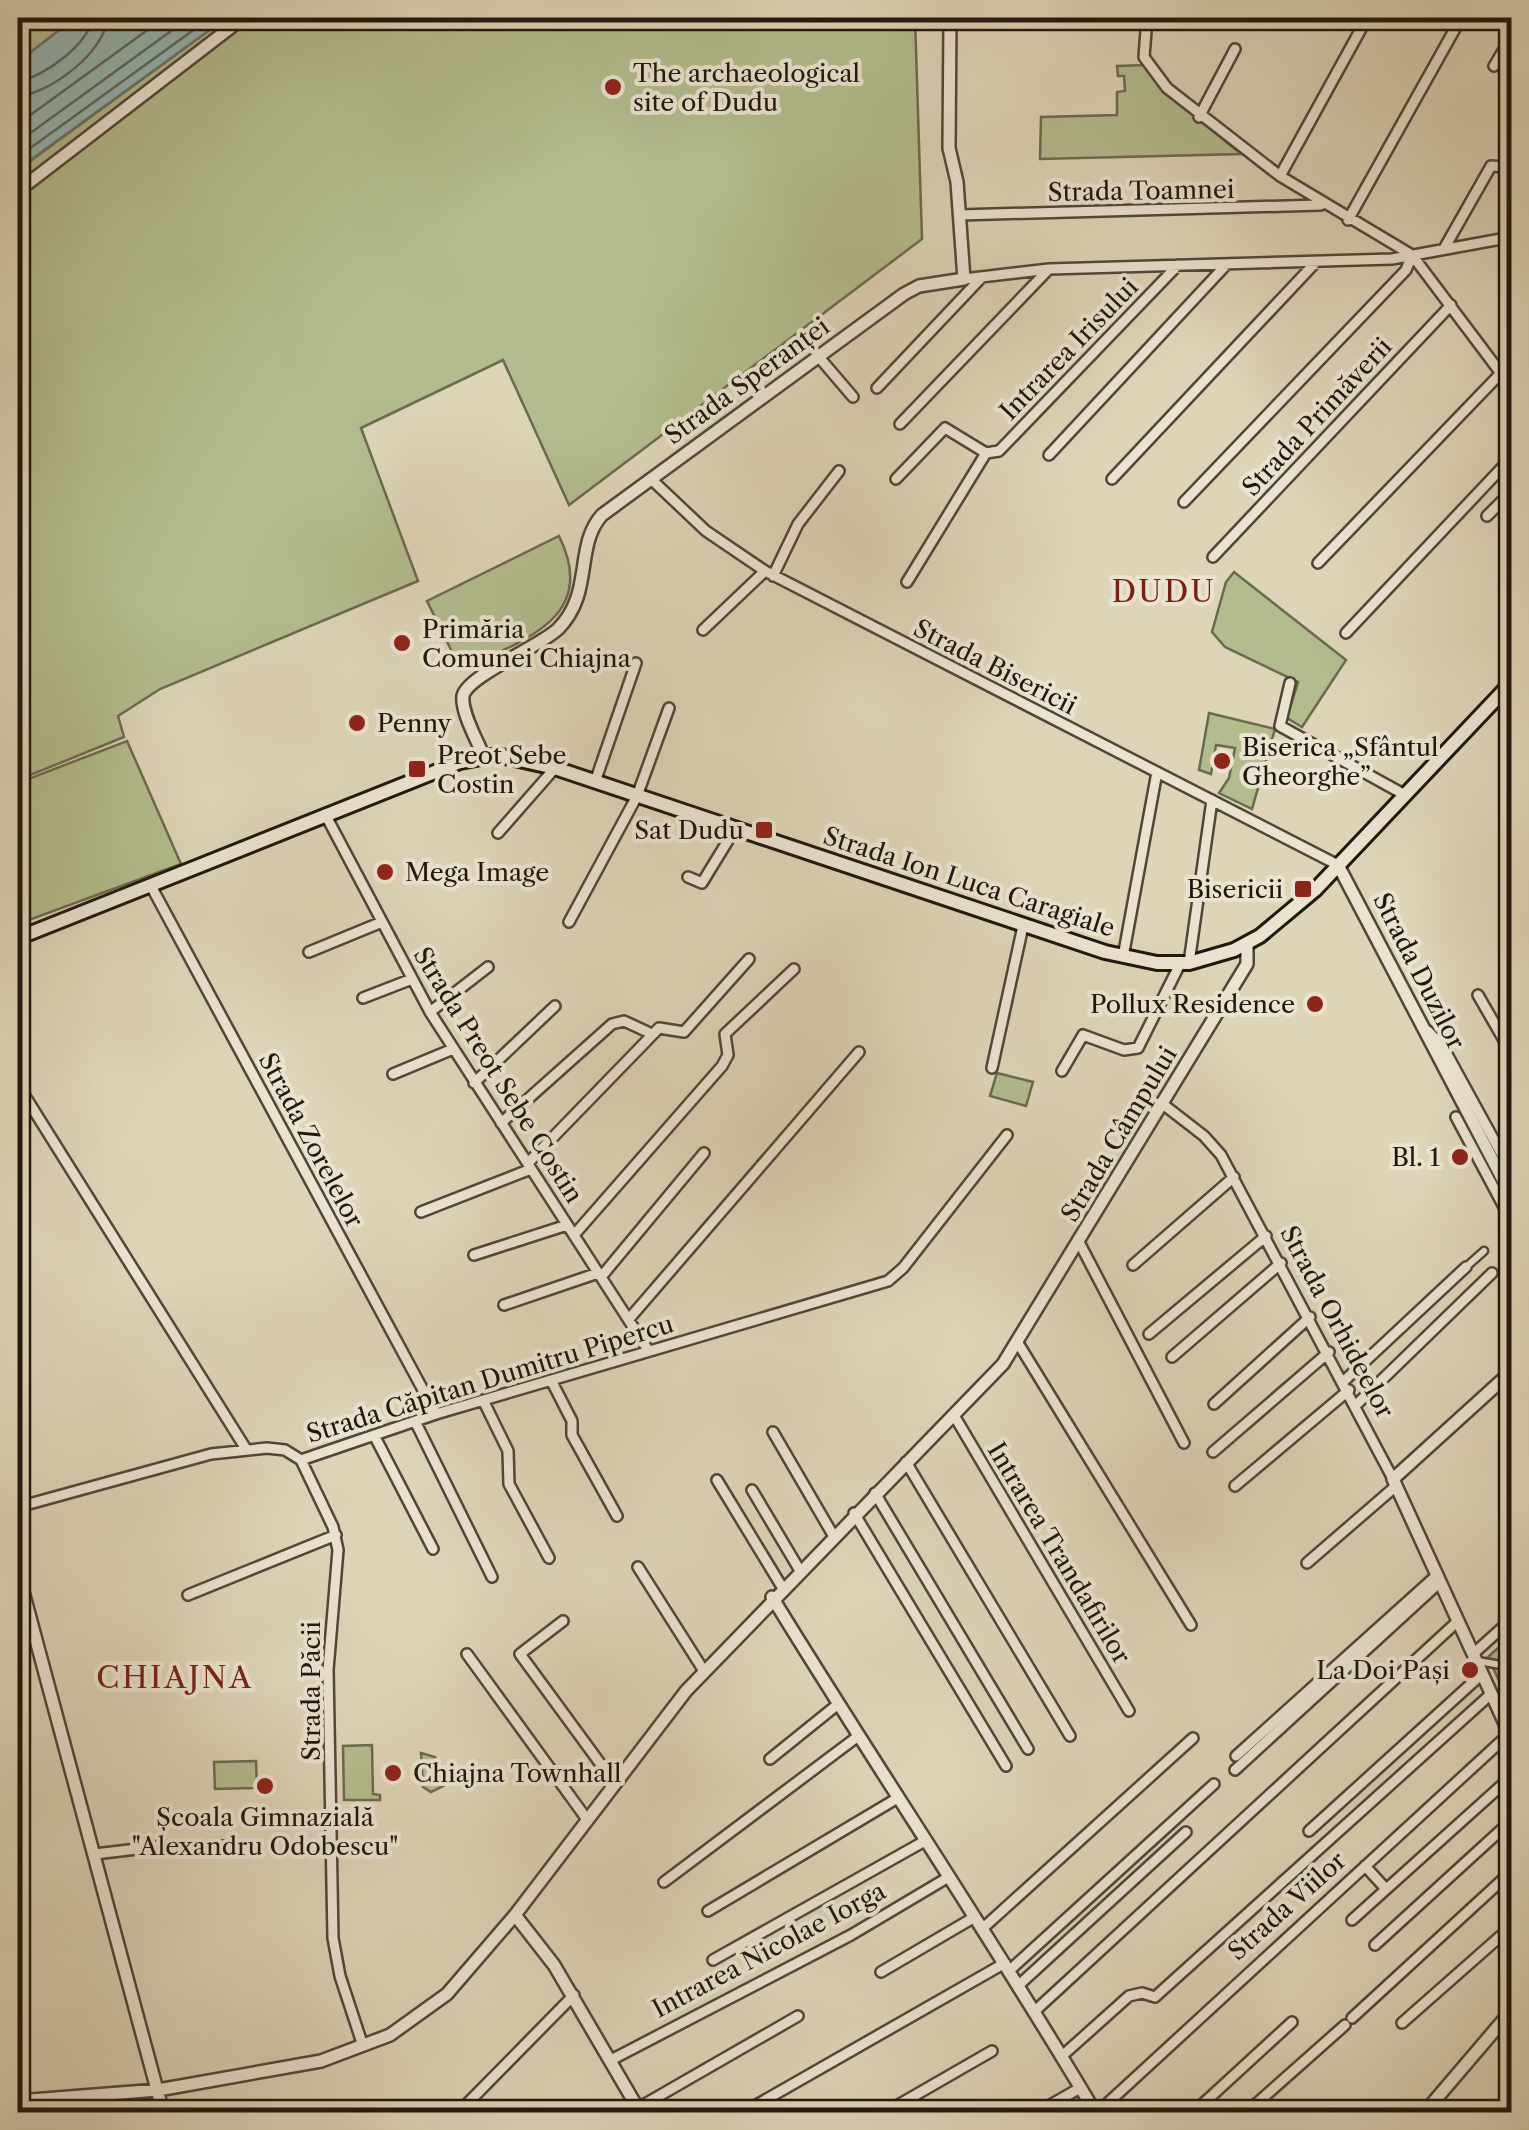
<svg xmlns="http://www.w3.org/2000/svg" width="1529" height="2130" font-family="'Libre Caslon Text',serif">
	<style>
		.green { fill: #b3bc8d; stroke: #6a6a4d; stroke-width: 2.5 }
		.water { fill: #94b7b5; stroke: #667772; stroke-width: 2.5 }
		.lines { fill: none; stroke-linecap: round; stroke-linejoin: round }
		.shore { stroke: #5a6761; stroke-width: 2.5 }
		.pedestrian-casing { stroke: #504638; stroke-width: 11 }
		.minor-casing { stroke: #504638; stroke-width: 14 }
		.tertiary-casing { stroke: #504638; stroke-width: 16 }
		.secondary-casing { stroke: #20170d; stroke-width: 18 }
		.pedestrian { stroke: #eae3d0; stroke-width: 6 }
		.minor { stroke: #eae3d0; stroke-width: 9 }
		.tertiary { stroke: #eae3d0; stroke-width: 11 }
		.secondary { stroke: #eae3d0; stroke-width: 12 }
		.poi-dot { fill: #8f2418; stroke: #eae3d0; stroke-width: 4 }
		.labels { text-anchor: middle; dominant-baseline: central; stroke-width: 8; stroke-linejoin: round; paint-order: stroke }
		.poi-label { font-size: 25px; fill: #20170d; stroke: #eae3d0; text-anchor: start }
		.street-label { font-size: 25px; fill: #20170d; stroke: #eae3d0 }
		.quarter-label { font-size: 30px; letter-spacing: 2.5px; fill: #7a1f14; stroke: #eae3d0 }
	</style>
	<rect width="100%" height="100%" fill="#ded4b7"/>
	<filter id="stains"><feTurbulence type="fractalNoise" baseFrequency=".002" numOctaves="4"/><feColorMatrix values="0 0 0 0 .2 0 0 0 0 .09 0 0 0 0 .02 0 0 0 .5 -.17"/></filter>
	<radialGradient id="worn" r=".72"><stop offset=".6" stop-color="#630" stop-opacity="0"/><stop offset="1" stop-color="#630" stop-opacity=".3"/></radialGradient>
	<path class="green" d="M18,18H75L18,62Z
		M226,18H915L922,239L569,505L503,360L361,428L418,581L160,689L118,716L124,737L18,780V170Z
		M1146,65L1184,107L1241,154L1040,159L1041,117L1117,115V92L1125,91L1124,76H1118L1117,66Z
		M559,536C600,619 522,640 461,670L427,601Z
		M1234,572L1346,660L1302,727L1287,718L1298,682L1225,647L1212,632L1226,582Z
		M1209,713L1275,729L1252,809L1219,793L1229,778L1235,748L1216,745L1211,774L1199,770Z
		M127,741L181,864L18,924V783Z
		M997,1073L1033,1082L1026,1106L990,1096Z
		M1511,1636V1706L1488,1657Z
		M372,1745L373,1794L380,1795V1800H344L343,1746Z
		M421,1753L435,1757L448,1776L445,1785L431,1792L423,1787Z
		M256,1761L257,1788L215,1789L214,1762Z"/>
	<path class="water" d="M75,18H226L18,169V62Z"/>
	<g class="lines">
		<path class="shore" d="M18,81C42,79 91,42 92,18
			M18,96C50,94 106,51 107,18
			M18,124L164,18
			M18,142L189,18
			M18,157L210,18"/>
		<g class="pedestrian-casing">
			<path id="pedestrian" d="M1466,1267L1484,1251
				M1478,1661L1512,1667"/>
		</g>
		<g class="minor-casing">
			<path id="minor" d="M1147,18L1144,57L1167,88L1280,176L1412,255L1512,388
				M1494,66L1512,36
				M1199,117L1235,49
				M1280,176L1367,18
				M959,215L1321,205
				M1348,220L1461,18
				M1445,247L1491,166L1506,167
				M964,279L1049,269L1392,259L1512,237
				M818,356L853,397
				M877,388L982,277
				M900,424L1049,269
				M1049,455L1226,265
				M651,479L706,531L765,571L1338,865
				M896,479L945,428L986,453L999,451L1178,265
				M1112,479L1316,262
				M1184,502L1406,270L1412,255
				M1487,516L1512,491
				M1213,557L1451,305
				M1318,563L1501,373
				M773,576L798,524L839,471
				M907,582L986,453
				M703,630L765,571
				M1346,633L1512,457
				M1290,683L1280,726L1405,795
				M595,782L636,663
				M325,814L430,1012L648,1350
				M498,833L555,768
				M688,877L702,883L735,829
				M151,886L436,1414
				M569,922L637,796L669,708
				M309,952L382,922
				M1123,957L1157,772
				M1189,963L1212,800
				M1478,995L1512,1054
				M363,998L412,979
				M430,1012L488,967
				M1428,1031L1443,1047L1512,1173
				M992,1068L1023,926
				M1062,1071L1083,1035L1124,1050L1138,1048L1180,964
				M393,1074L453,1049
				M474,1083L555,1006
				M18,1085L246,1449
				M1164,1105L1204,1136L1221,1155L1393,1479
				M1456,1117L1512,1222
				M501,1123L612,1024L624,1021L652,1034
				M528,1163L659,1028L684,1032L749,959
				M421,1212L531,1169
				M574,1235L722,1066L728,1055L725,1034L794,969
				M1080,1244L1184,1443
				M474,1255L567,1225
				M1133,1265L1234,1177
				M601,1277L704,1153
				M504,1305L598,1273
				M629,1319L859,1052
				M1149,1334L1266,1236
				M1018,1343L1191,1625
				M1172,1357L1281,1263
				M551,1380L572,1421V1435L617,1516
				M1344,1381L1466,1267
				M483,1400L508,1451L509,1484L549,1558
				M1214,1404L1310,1317
				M1356,1405L1492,1273
				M955,1417L1129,1711
				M415,1421L492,1577
				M773,1432L833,1535
				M374,1435L433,1549
				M1213,1452L1329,1352
				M301,1460L436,1414L888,1281L903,1268L1007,1135
				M906,1462L1070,1736
				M717,1480L782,1587
				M1235,1486L1349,1390
				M752,1490L799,1569
				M875,1493L1028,1749
				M18,1507L211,1454L267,1448L285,1450L301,1460L333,1527L338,1550L328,1670L333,1938L340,1976L363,2046
				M854,1513L1006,1766
				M1307,1563L1396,1486
				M638,1567L704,1671
				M188,1595L336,1535
				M563,1621L520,1654L613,1781
				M467,1654L586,1818
				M1473,1654L1512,1619
				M1236,1756L1436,1576
				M770,1759L837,1705
				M1235,1770L1439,1583
				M1309,1831L1482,1674
				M95,1854L162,1846H224
				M1365,1866L1386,1889
				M664,1882L857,1737
				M708,1911L896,1799
				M1352,1920L1512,1776
				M982,1929L1193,1738
				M1375,1945L1512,1820
				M713,1960L923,1842
				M1010,1970L1214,1784
				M881,1972L973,1918
				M1020,1984L1186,1832
				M1036,2010L1458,1621
				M1352,2018L1512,1871
				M1402,2023L1512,1926
				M1062,2056L1129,1996L1142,1993L1155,1997L1491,1694
				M611,2060L851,1935L947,1878
				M638,2108L798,2016
				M459,2112L574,1995
				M744,2112L1005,1963
				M886,2112L992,2051
				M1038,2112L1080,2088
				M1098,2112L1509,1734
				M1194,2112L1292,2022
				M1247,2112L1345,2025"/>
		</g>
		<g class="tertiary-casing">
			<path id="tertiary" d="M18,191L243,18
				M483,755C477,740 461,712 463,696C467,676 539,647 558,629C594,593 574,546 602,515L904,294L919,286L964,279L957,182L949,148L950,18
				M1338,865L1512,1197
				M1512,1371L1393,1479L1512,1739
				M18,1573L163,2112
				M772,1597C878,1770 992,1938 1095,2112
				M515,1915L554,1965L640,2112
				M18,2101L158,2090L321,2061L390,2035L447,1994L515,1915L686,1691L1003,1364L1247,964V944
				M1425,2112L1512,2010"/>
		</g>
		<g class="secondary-casing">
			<path id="secondary" d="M18,938L460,762L497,755L555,768L1105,952L1157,963H1189L1234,950L1260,936L1315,890L1512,682"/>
		</g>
		<use href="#pedestrian" class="pedestrian"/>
		<use href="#minor" class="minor"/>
		<use href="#tertiary" class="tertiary"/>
		<use href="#secondary" class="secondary"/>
	</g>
	<g class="poi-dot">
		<circle cx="613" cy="87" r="10"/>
		<circle cx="402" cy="643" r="10"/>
		<circle cx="357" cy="723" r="10"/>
		<circle cx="1222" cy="761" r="10"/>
		<rect x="407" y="759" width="20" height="20" rx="5"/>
		<rect x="754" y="820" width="20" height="20" rx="5"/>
		<circle cx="385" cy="872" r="10"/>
		<rect x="1293" y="879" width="20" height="20" rx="5"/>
		<circle cx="1315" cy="1004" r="10"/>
		<circle cx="1460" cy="1157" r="10"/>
		<circle cx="1470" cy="1670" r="10"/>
		<circle cx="393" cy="1773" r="10"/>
		<circle cx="265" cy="1786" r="10"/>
	</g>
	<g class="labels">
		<g class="poi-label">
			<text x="633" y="73">The archaeological<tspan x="633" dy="29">site of Dudu</tspan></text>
			<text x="422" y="629">Primăria<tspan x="422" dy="29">Comunei Chiajna</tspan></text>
			<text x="377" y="723">Penny</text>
			<text x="1242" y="747">Biserica „Sfântul<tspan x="1242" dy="29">Gheorghe”</tspan></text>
			<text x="437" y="755">Preot Sebe<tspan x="437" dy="29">Costin</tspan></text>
			<text x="744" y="830" text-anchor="end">Sat Dudu</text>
			<text x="405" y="872">Mega Image</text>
			<text x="1283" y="889" text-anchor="end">Bisericii</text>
			<text x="1295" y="1004" text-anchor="end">Pollux Residence</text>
			<text x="1440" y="1157" text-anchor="end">Bl. 1</text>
			<text x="1450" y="1670" text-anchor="end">La Doi Pași</text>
			<text x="413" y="1773">Chiajna Townhall</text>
			<text x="265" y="1817" text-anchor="middle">Școala Gimnazială<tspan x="265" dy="29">"Alexandru Odobescu"</tspan></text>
		</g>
		<g class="street-label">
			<text transform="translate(1141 191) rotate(-1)">Strada Toamnei</text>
			<text transform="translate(1069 349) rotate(-46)">Intrarea Irisului</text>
			<text transform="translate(747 381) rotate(-36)">Strada Speranței</text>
			<text transform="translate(1317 417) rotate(-47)">Strada Primăverii</text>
			<text transform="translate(995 667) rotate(27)">Strada Bisericii</text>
			<text transform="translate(969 882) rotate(18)">Strada Ion Luca Caragiale</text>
			<text transform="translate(1419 971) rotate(63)">Strada Duzilor</text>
			<text transform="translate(498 1075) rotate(58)">Strada Preot Sebe Costin</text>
			<text transform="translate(1119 1134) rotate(-59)">Strada Câmpului</text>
			<text transform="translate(311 1140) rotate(62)">Strada Zorelelor</text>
			<text transform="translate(1337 1322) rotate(62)">Strada Orhideelor</text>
			<text transform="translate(490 1379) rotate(-17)">Strada Căpitan Dumitru Pipercu</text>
			<text transform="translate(1059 1553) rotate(59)">Intrarea Trandafirilor</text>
			<text transform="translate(311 1691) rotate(-90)">Strada Păcii</text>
			<text transform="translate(1287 1906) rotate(-42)">Strada Viilor</text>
			<text transform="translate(769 1950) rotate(-28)">Intrarea Nicolae Iorga</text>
		</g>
		<g class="quarter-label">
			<text x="1164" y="591">DUDU</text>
			<text x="175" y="1677">CHIAJNA</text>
		</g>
	</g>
	<rect width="1529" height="2130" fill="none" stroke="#ded4b7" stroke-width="60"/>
	<rect x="20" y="20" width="1489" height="2090" fill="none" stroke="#20170d" stroke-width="5"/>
	<rect x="30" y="30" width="1469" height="2070" fill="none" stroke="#20170d" stroke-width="2.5"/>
	<rect width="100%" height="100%" filter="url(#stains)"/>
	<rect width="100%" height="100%" fill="url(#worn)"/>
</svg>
